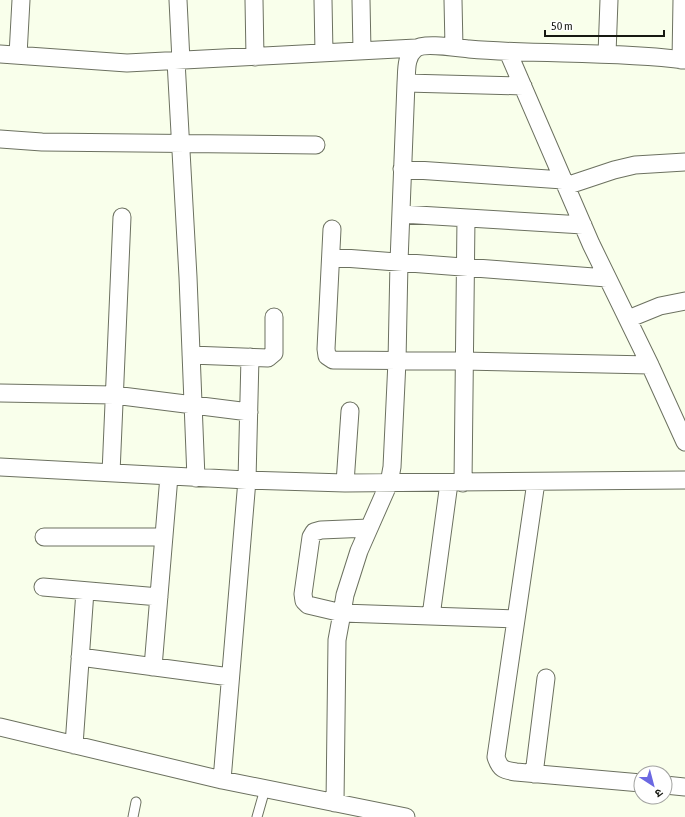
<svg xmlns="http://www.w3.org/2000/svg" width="685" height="817" font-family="'Asap Condensed','Noto Sans Devanagari',sans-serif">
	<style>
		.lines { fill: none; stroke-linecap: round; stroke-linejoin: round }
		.service-casing { stroke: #6c7160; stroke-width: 11 }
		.minor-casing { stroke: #6c7160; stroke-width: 19 }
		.service { stroke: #fff; stroke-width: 9 }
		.minor { stroke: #fff; stroke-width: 17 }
	</style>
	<rect width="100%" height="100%" fill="#f9ffeb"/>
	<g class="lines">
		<g class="service-casing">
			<path id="service" d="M133,817L136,802
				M257,817L265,789"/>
		</g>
		<g class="minor-casing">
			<path id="minor" d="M178,0L181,61
				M254,0L255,57
				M323,0L324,53
				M361,0L362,51
				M453,0L454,47
				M508,52L591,244L650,365L685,442
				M0,54L127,63L416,48
				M607,54L609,0
				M18,55L21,0
				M681,60L682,0
				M176,61L188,277L196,478
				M406,83L523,86
				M0,139L42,142L316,145
				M402,169L563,180
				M566,186L614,170L635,165L685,162
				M401,214L583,225
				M332,229L326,349L327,356L333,360L463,361L650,365
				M331,257L607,278
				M628,319L660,306L685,301
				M191,355L268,358L274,353V317
				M0,393L114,395L249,412
				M0,467L247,480L345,483L685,480
				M111,473L122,217
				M536,482L496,757C500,769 503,770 516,772L641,783
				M345,483L350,411
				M463,483L466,218
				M369,528L321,530L314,532L311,537L303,594L304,601L308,605L342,613L516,619
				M44,537H164
				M43,587L159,597
				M431,616L449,483
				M80,657L230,677
				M153,667L169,476
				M0,727L222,780L406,817
				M74,745L85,591
				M534,774L546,678
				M222,780L247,480L250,357
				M665,785L685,787
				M335,803L337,640L342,613L345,595L359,551L389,483L392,467L397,361L399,262L406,83C407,72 405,57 415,49C424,42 458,48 469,49C541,55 613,51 685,60"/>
		</g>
		<use href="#service" class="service"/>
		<use href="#minor" class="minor"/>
	</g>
	<g transform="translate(653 785) rotate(144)"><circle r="19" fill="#ffffff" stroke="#a2a3a0"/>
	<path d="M0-3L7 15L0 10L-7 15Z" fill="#6b68e2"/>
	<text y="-6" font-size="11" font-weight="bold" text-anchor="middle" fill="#171912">उ</text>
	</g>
	<path d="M545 30v6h119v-6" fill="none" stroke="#171912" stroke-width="2"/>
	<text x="551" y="30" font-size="12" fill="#171912" stroke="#ffffff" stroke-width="3" paint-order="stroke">50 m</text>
</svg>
